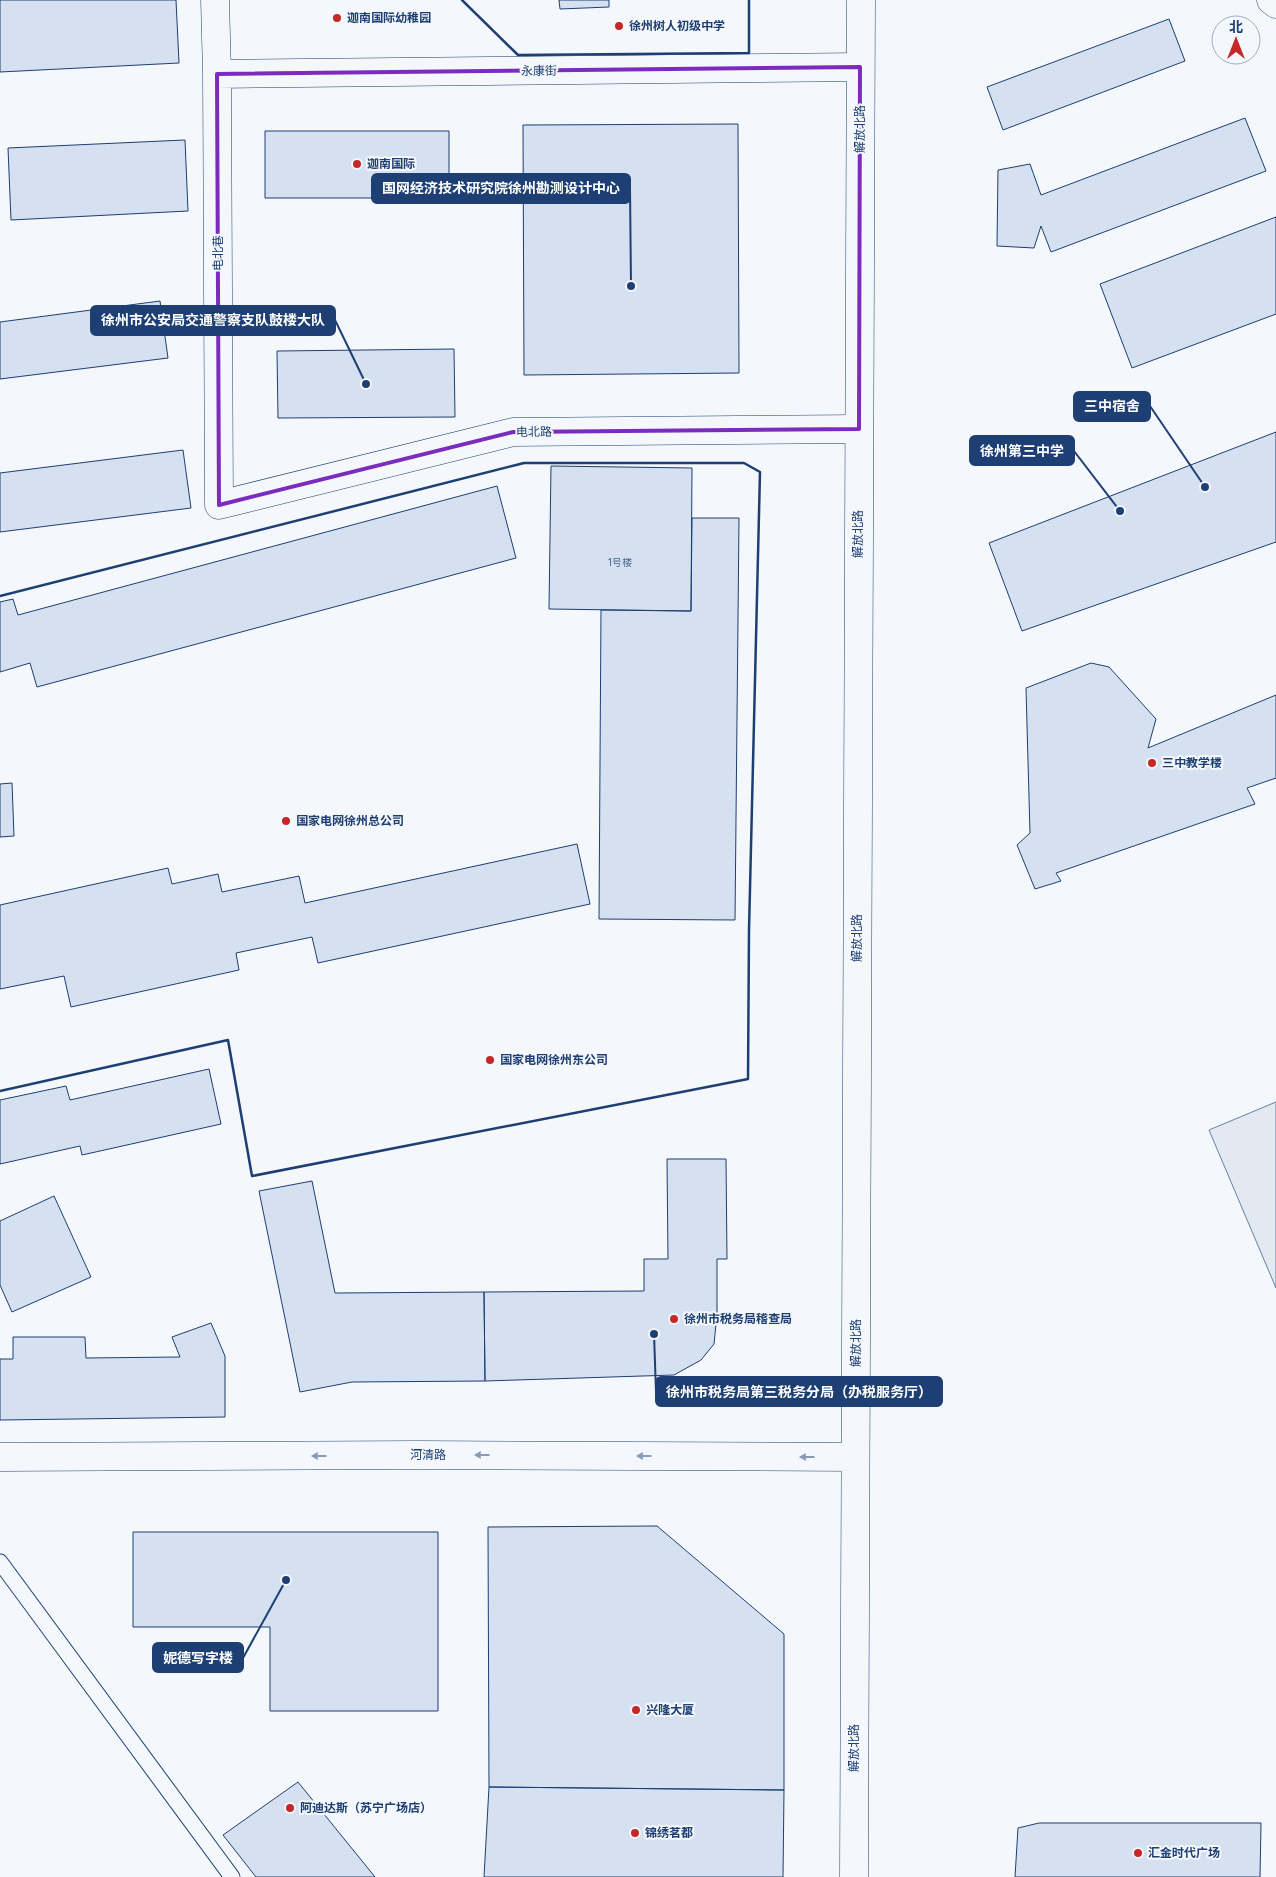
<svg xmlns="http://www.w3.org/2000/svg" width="1276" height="1877" font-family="'Fira Sans Condensed','Noto Sans SC',sans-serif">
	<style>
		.green { fill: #e3e9f0; stroke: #687fa3 }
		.building { fill: #d5e0f0; stroke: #1d3f73 }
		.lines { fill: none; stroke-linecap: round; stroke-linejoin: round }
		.lane-casing { stroke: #1d3f73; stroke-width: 17 }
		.street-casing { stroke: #1d3f73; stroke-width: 29 }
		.secondary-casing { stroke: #1d3f73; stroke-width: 29 }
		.lane { stroke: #f4f7fb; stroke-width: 15 }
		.street { stroke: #f4f7fb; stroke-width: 28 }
		.secondary { stroke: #f4f7fb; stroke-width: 28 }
		.wall { stroke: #1d3f73; stroke-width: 2.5 }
		.oneway { fill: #889bb7 }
		.marked { fill: none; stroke: #7b2cbf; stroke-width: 4; stroke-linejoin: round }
		.poi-dot { fill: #c62828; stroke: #f4f7fb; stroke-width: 2 }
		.labels { text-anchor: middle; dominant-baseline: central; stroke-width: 4; stroke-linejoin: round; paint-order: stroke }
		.number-label { font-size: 10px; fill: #4b6792 }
		.poi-label { font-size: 12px; font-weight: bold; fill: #1d3f73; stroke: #f4f7fb; text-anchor: start }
		.street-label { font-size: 12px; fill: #1d3f73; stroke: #f4f7fb }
		.leader { fill: none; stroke: #1d3f73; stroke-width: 2 }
		.callout-dot { fill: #1d3f73; stroke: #f4f7fb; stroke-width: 2 }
		.callout { fill: #1d3f73; stroke: #1d3f73; stroke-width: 2 }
		.callout-label { font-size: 14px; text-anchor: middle; font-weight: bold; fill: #fff }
	</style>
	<rect width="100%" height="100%" fill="#f4f7fb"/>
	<path class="green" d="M1276,1102V1288L1209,1130Z"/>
	<path class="building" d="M0,0H176L179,63L0,72Z
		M559,0H609V7L560,9Z
		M1169,19L1185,61L1003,130L987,87Z
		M1245,118L1266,171L1051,252L1041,226L1034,248L997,246L998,170L1030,164L1041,195Z
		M738,124L739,373L524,375L523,125Z
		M265,131H449V198H265Z
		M185,140L188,211L11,220L8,148Z
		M1276,217V314L1132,368L1100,284Z
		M160,301L168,358L0,379V322Z
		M454,349L455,417L278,418L277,351Z
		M1276,432V542L1022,631L989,543Z
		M183,450L191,508L0,532V473Z
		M551,466L692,468L691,611L549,609Z
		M497,486L516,558L37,687L30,663L0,672V602L13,599L18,615Z
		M692,518H739L735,920L599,919L601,610L691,611Z
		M1091,663L1109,667L1156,719L1148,748L1276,695V778L1247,788L1255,804L1056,873L1061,881L1035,889L1017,845L1030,833L1026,688Z
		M12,783L14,836L0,837V784Z
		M577,844L590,904L318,963L312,937L236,953L239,970L71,1007L64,976L0,989V905L168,868L172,884L218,874L222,892L299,876L305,903Z
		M209,1069L221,1124L82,1155L80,1146L0,1164V1100L66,1086L70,1100Z
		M667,1159H726L727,1259H717V1314L714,1344L701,1360L674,1375L485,1381L484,1292L644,1291V1259H668Z
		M312,1181L335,1293L484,1292L485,1381L352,1382L300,1392L259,1191Z
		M54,1196L91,1277L12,1312L0,1285V1221Z
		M211,1323L225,1356V1417L0,1420V1359H13V1337H85L86,1358L180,1357L172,1337Z
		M657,1526L784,1634V1790L489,1787L488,1527Z
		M133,1532H438V1711H270V1627H133Z
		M298,1782L375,1877H256L223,1835Z
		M489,1787L784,1790L783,1877H484Z
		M1039,1823H1261L1260,1877H1015L1018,1828Z"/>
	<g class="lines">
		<g class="lane-casing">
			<path id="lane" d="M0,1562L232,1877"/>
		</g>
		<g class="street-casing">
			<path id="street" d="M215,0L217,74L219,505L513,432L859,429
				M217,74L860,67"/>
		</g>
		<g class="secondary-casing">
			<path id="secondary" d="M1271,0L1276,4
				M0,1457L419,1455L855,1457
				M854,1877L861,0"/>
		</g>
		<use href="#lane" class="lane"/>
		<use href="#street" class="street"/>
		<use href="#secondary" class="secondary"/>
		<path class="wall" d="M462,0L518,55L749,53V0
			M0,596L524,463H744L760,472L749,930L748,1079L252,1176L228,1040L0,1091"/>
	</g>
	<defs><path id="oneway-solid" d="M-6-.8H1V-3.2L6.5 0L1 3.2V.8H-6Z" transform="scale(1.25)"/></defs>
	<g class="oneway">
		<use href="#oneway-solid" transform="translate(482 1455) rotate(-180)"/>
		<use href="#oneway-solid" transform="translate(319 1456) rotate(180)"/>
		<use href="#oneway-solid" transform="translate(644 1456) rotate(-180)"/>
		<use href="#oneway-solid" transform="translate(807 1457) rotate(-180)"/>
	</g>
	<path class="marked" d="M860,67L859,429L513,432L219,505L217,74Z"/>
	<g class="poi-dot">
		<circle cx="337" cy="18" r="5"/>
		<circle cx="619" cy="26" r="5"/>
		<circle cx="357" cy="164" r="5"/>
		<circle cx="1152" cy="763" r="5"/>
		<circle cx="286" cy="821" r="5"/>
		<circle cx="490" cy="1060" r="5"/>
		<circle cx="674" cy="1319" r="5"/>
		<circle cx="636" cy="1710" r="5"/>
		<circle cx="290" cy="1808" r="5"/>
		<circle cx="635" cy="1833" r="5"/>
		<circle cx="1138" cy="1853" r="5"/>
	</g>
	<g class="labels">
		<g class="number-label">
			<text x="620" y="563">1号楼</text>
		</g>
		<g class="poi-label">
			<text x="347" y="18">迦南国际幼稚园</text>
			<text x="629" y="26">徐州树人初级中学</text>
			<text x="367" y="164">迦南国际</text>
			<text x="1162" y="763">三中教学楼</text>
			<text x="296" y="821">国家电网徐州总公司</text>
			<text x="500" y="1060">国家电网徐州东公司</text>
			<text x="684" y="1319">徐州市税务局稽查局</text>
			<text x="646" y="1710">兴隆大厦</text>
			<text x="300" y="1808">阿迪达斯（苏宁广场店）</text>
			<text x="645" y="1833">锦绣茗都</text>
			<text x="1148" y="1853">汇金时代广场</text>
		</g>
		<g class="street-label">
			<text transform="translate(539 71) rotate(-1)">永康街</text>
			<text transform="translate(860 129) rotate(-90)">解放北路</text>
			<text transform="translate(218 253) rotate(-90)">电北巷</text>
			<text transform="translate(534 432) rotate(-1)">电北路</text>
			<text transform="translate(858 534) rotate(-90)">解放北路</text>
			<text transform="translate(857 938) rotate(-90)">解放北路</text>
			<text transform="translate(856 1343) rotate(-90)">解放北路</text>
			<text x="428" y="1455">河清路</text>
			<text transform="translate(854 1748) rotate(-90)">解放北路</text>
		</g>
	</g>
	<path class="leader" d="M631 286L630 188M366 384L335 320M1205 487L1150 406M1120 511L1074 451M654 1334L656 1392M286 1580L243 1658"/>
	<g class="callout-dot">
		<circle cx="631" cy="286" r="5"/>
		<circle cx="366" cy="384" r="5"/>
		<circle cx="1205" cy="487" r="5"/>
		<circle cx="1120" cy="511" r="5"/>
		<circle cx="654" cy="1334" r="5"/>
		<circle cx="286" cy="1580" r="5"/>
	</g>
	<g class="callout">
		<rect x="372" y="174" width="258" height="29" rx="5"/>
		<rect x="91" y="306" width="244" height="29" rx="5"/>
		<rect x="1074" y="392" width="76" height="29" rx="5"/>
		<rect x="970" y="436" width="104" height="29" rx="5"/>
		<rect x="656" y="1377" width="286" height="29" rx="5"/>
		<rect x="153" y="1643" width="90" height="29" rx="5"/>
	</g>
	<g class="callout-label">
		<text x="501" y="193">国网经济技术研究院徐州勘测设计中心</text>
		<text x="213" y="325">徐州市公安局交通警察支队鼓楼大队</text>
		<text x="1112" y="411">三中宿舍</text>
		<text x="1022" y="456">徐州第三中学</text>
		<text x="799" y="1397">徐州市税务局第三税务分局（办税服务厅）</text>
		<text x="198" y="1663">妮德写字楼</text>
	</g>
	<g transform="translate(1236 40)"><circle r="24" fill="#f4f7fb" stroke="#9eadc5"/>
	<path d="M0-4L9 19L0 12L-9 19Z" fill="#c62828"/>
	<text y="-8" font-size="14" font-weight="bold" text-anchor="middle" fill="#1d3f73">北</text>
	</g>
</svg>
